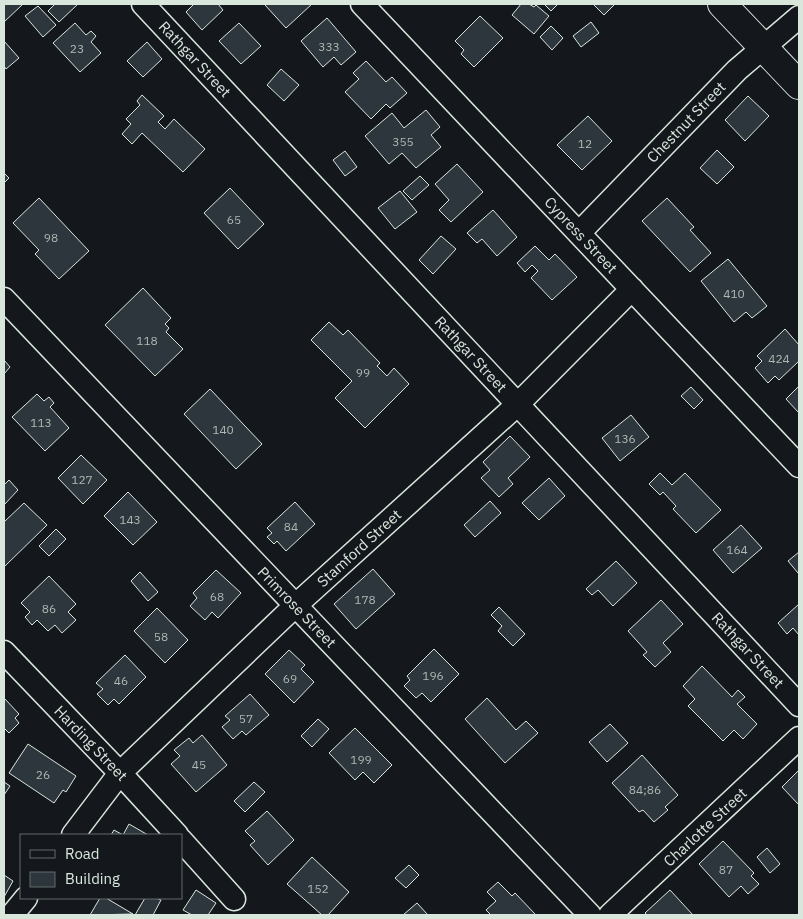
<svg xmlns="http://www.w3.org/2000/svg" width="803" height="919" font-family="'IBM Plex Sans',sans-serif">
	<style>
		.building { fill: #2c363c; stroke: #d8e6dc }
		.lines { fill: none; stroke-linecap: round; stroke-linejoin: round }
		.minor-casing { stroke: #d8e6dc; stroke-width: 25 }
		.primary-casing { stroke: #d8e6dc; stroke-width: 30 }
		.minor { stroke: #14181c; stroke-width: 22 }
		.primary { stroke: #14181c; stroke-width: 28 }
		.labels { text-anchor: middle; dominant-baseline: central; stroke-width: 4; stroke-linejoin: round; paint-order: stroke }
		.number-label { font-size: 12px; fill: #adbab4 }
		.street-label { font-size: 15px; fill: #d8e6dc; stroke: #14181c }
	</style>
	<rect width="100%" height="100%" fill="#14181c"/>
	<path class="building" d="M4,4H20L22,5L4,22Z
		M55,4H78L59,22L48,11Z
		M194,4H218L223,10L202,30L186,12Z
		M267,4H312L286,28L265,5Z
		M521,4H529L534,7L536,5L549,16L534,34L512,15Z
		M544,4H558L551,11Z
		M593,4H615L604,15Z
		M38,6L56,25L43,37L25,16Z
		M480,16L503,38L474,67L461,54L464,50L455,41Z
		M327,18L356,52L341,65L334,57L323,67L301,41Z
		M591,22L599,33L581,47L573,36Z
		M75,23L86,35L91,31L96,36L91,42L101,53L80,72L53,43Z
		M239,23L261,46L241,64L219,41Z
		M551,26L563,38L552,50L540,37Z
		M4,41L19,58L6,69L4,66Z
		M147,42L162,59L143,77L127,61Z
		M366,61L386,82L392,77L407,93L390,108L386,104L371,119L345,92L359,79L353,73Z
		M281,69L299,85L284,101L267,85Z
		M142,95L164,116L158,122L165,129L174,119L205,149L183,172L142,133L132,144L122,134L131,124L126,119L140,105L137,101Z
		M748,96L769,116L745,141L725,120Z
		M426,110L440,127L431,135L441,147L416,168L402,153L389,164L365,136L392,113L404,128Z
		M588,116L612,141L582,170L557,145Z
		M717,150L734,167L717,184L700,168Z
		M345,151L357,167L345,176L333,160Z
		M457,164L483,192L451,222L439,210L449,200L435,184Z
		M4,173L9,178L4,183Z
		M420,176L429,185L412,200L403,191Z
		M230,188L264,224L238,249L204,213Z
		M400,191L417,212L395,229L378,208Z
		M39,198L89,251L59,279L35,254L39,250L13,223Z
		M667,198L694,227L690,230L711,253L690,272L642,221Z
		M493,210L517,237L497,256L482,239L477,243L467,233Z
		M441,236L456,249L433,274L419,260Z
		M535,246L549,260L555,254L577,277L552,300L531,278L538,271L532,265L525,272L517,263Z
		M728,259L767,306L752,318L746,312L734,322L701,281Z
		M143,288L171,318L165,324L169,328L166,332L183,349L155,376L105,325Z
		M329,322L343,335L348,330L380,363L377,366L387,376L394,368L409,384L365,428L335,398L352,381L311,340Z
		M785,329L799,345V361L779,380L775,376L768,383L755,368L762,361L757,356Z
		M4,360L10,367L4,374Z
		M799,386V413L786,399Z
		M691,387L703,400L694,409L681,396Z
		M210,389L262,444L236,469L184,414Z
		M37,394L44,401L49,397L54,403L50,407L69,428L45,451L12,417Z
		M631,415L649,437L620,461L602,438Z
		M510,436L530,457L508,478L513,484L499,497L481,478L490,470L483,462Z
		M81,455L107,480L83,504L58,478Z
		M660,473L672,485L685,473L721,510L696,533L673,509L676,506L663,492L660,495L649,484Z
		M549,478L565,496L539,520L522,503Z
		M9,480L18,490L4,505V485Z
		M128,492L157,522L133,545L104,516Z
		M490,501L501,513L475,537L464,525Z
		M295,502L315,524L286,551L277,541L274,544L267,537L272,533L267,528Z
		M24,503L47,525L4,567V522Z
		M741,525L762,548L733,573L713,550Z
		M56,529L66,539L49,556L39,546Z
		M799,552V572L798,573L788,561Z
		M616,561L637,583L613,606L598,590L592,595L586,589Z
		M373,569L395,594L356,629L334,604Z
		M216,570L241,593L218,618L212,612L205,620L190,606L197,598L193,593Z
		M140,572L158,592L148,601L131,581Z
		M49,576L76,604L68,612L76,620L62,633L55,625L48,631L37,620L32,625L25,617L30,612L21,603Z
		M661,600L683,624L663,643L671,652L655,667L643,655L647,652L628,631Z
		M799,604V635L793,628L787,634L778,623Z
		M499,607L525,634L513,646L498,631L502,626L491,615Z
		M157,608L188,640L165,663L134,631Z
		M434,649L459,674L431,702L422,693L416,698L404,686L410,680L407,676Z
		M289,650L305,665L301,669L314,682L294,703L265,674Z
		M125,655L146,677L119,704L114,699L108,705L97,694L103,689L96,683Z
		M702,666L732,697L738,690L745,697L737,704L757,724L743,739L734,730L723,741L688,706L695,699L683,686Z
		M250,694L269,715L246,735L242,731L233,739L222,727L230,720L225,716Z
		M4,698L19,714L15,718L19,723L9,733L4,728Z
		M487,698L516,730L526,721L538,733L505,763L465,719Z
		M318,719L329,729L312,747L301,736Z
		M610,724L628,743L607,762L589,742Z
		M355,728L392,765L374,783L363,772L355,780L329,753Z
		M202,735L227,765L196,792L171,764L180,756L174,750L189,738L193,743Z
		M28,744L76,776L66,792L63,790L54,803L9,773Z
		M642,755L678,795L665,807L668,810L654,822L643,810L639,812L612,783Z
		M799,770V805L782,787Z
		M4,782L10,786L4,795Z
		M254,782L265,792L245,812L234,801Z
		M267,811L294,840L268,865L250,845L255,841L245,831Z
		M129,824L148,835H123Z
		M114,830L123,835H111Z
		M723,841L754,873L751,876L759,884L748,894L741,886L729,897L699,864Z
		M767,848L780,864L770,873L757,857Z
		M312,857L349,892L328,915H322L287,884Z
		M409,865L419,875L406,888L395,878Z
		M4,875L13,881L4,897Z
		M498,882L512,896L515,893L535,914L534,915H491L486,910L496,901L487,892Z
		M196,890L216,903L208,915H192L183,910Z
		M670,890L693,915H647L645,913Z
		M100,898H106L133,914L90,915Z
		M145,898H156L161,900L153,915H135Z
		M417,903L428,915H403Z"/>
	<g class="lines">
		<g class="minor-casing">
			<path id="minor" d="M143,4L799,705
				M362,4L799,466
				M579,233L737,70L799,17
				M4,299L590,915
				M4,652L120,773L177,835
				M73,835L120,773L296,605L518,404L632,289
				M181,840L234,899
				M12,915L26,898
				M610,915L799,738"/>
		</g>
		<g class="primary-casing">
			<path id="primary" d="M722,4L799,85"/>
		</g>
		<use href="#minor" class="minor"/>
		<use href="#primary" class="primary"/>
	</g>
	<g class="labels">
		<g class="number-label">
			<text x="329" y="46">333</text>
			<text x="77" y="48">23</text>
			<text x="403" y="141">355</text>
			<text x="585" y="143">12</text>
			<text x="234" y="219">65</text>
			<text x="51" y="237">98</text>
			<text x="734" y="293">410</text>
			<text x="147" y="340">118</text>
			<text x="779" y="358">424</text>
			<text x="363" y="372">99</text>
			<text x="41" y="422">113</text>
			<text x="223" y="429">140</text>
			<text x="625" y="438">136</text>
			<text x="82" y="479">127</text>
			<text x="130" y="519">143</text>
			<text x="291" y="526">84</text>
			<text x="737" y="549">164</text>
			<text x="217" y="596">68</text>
			<text x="365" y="599">178</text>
			<text x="49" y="608">86</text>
			<text x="161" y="636">58</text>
			<text x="433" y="675">196</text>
			<text x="290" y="678">69</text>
			<text x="121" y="680">46</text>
			<text x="246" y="718">57</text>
			<text x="361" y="759">199</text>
			<text x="199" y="764">45</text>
			<text x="43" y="774">26</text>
			<text x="645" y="789">84;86</text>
			<text x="726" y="869">87</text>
			<text x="318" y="888">152</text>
		</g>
		<g class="street-label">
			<text transform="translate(195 59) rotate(47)">Rathgar Street</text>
			<text transform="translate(686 122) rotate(-46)">Chestnut Street</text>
			<text transform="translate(581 235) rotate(47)">Cypress Street</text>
			<text transform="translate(471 354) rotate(47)">Rathgar Street</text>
			<text transform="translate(359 548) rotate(-42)">Stamford Street</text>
			<text transform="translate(297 607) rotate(46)">Primrose Street</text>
			<text transform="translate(748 650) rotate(47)">Rathgar Street</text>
			<text transform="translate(91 743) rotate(46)">Harding Street</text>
			<text transform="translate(705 827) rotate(-43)">Charlotte Street</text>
		</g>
	</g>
	<rect width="803" height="919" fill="none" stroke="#d8e6dc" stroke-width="10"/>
	<rect x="20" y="834" width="162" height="65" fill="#14181c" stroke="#626a69"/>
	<rect x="30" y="850" width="25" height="8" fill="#14181c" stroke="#626a69"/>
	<text x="65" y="859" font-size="15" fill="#d8e6dc">Road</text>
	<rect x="30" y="872" width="25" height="15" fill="#2c363c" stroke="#626a69"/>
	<text x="65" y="884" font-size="15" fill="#d8e6dc">Building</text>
</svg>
